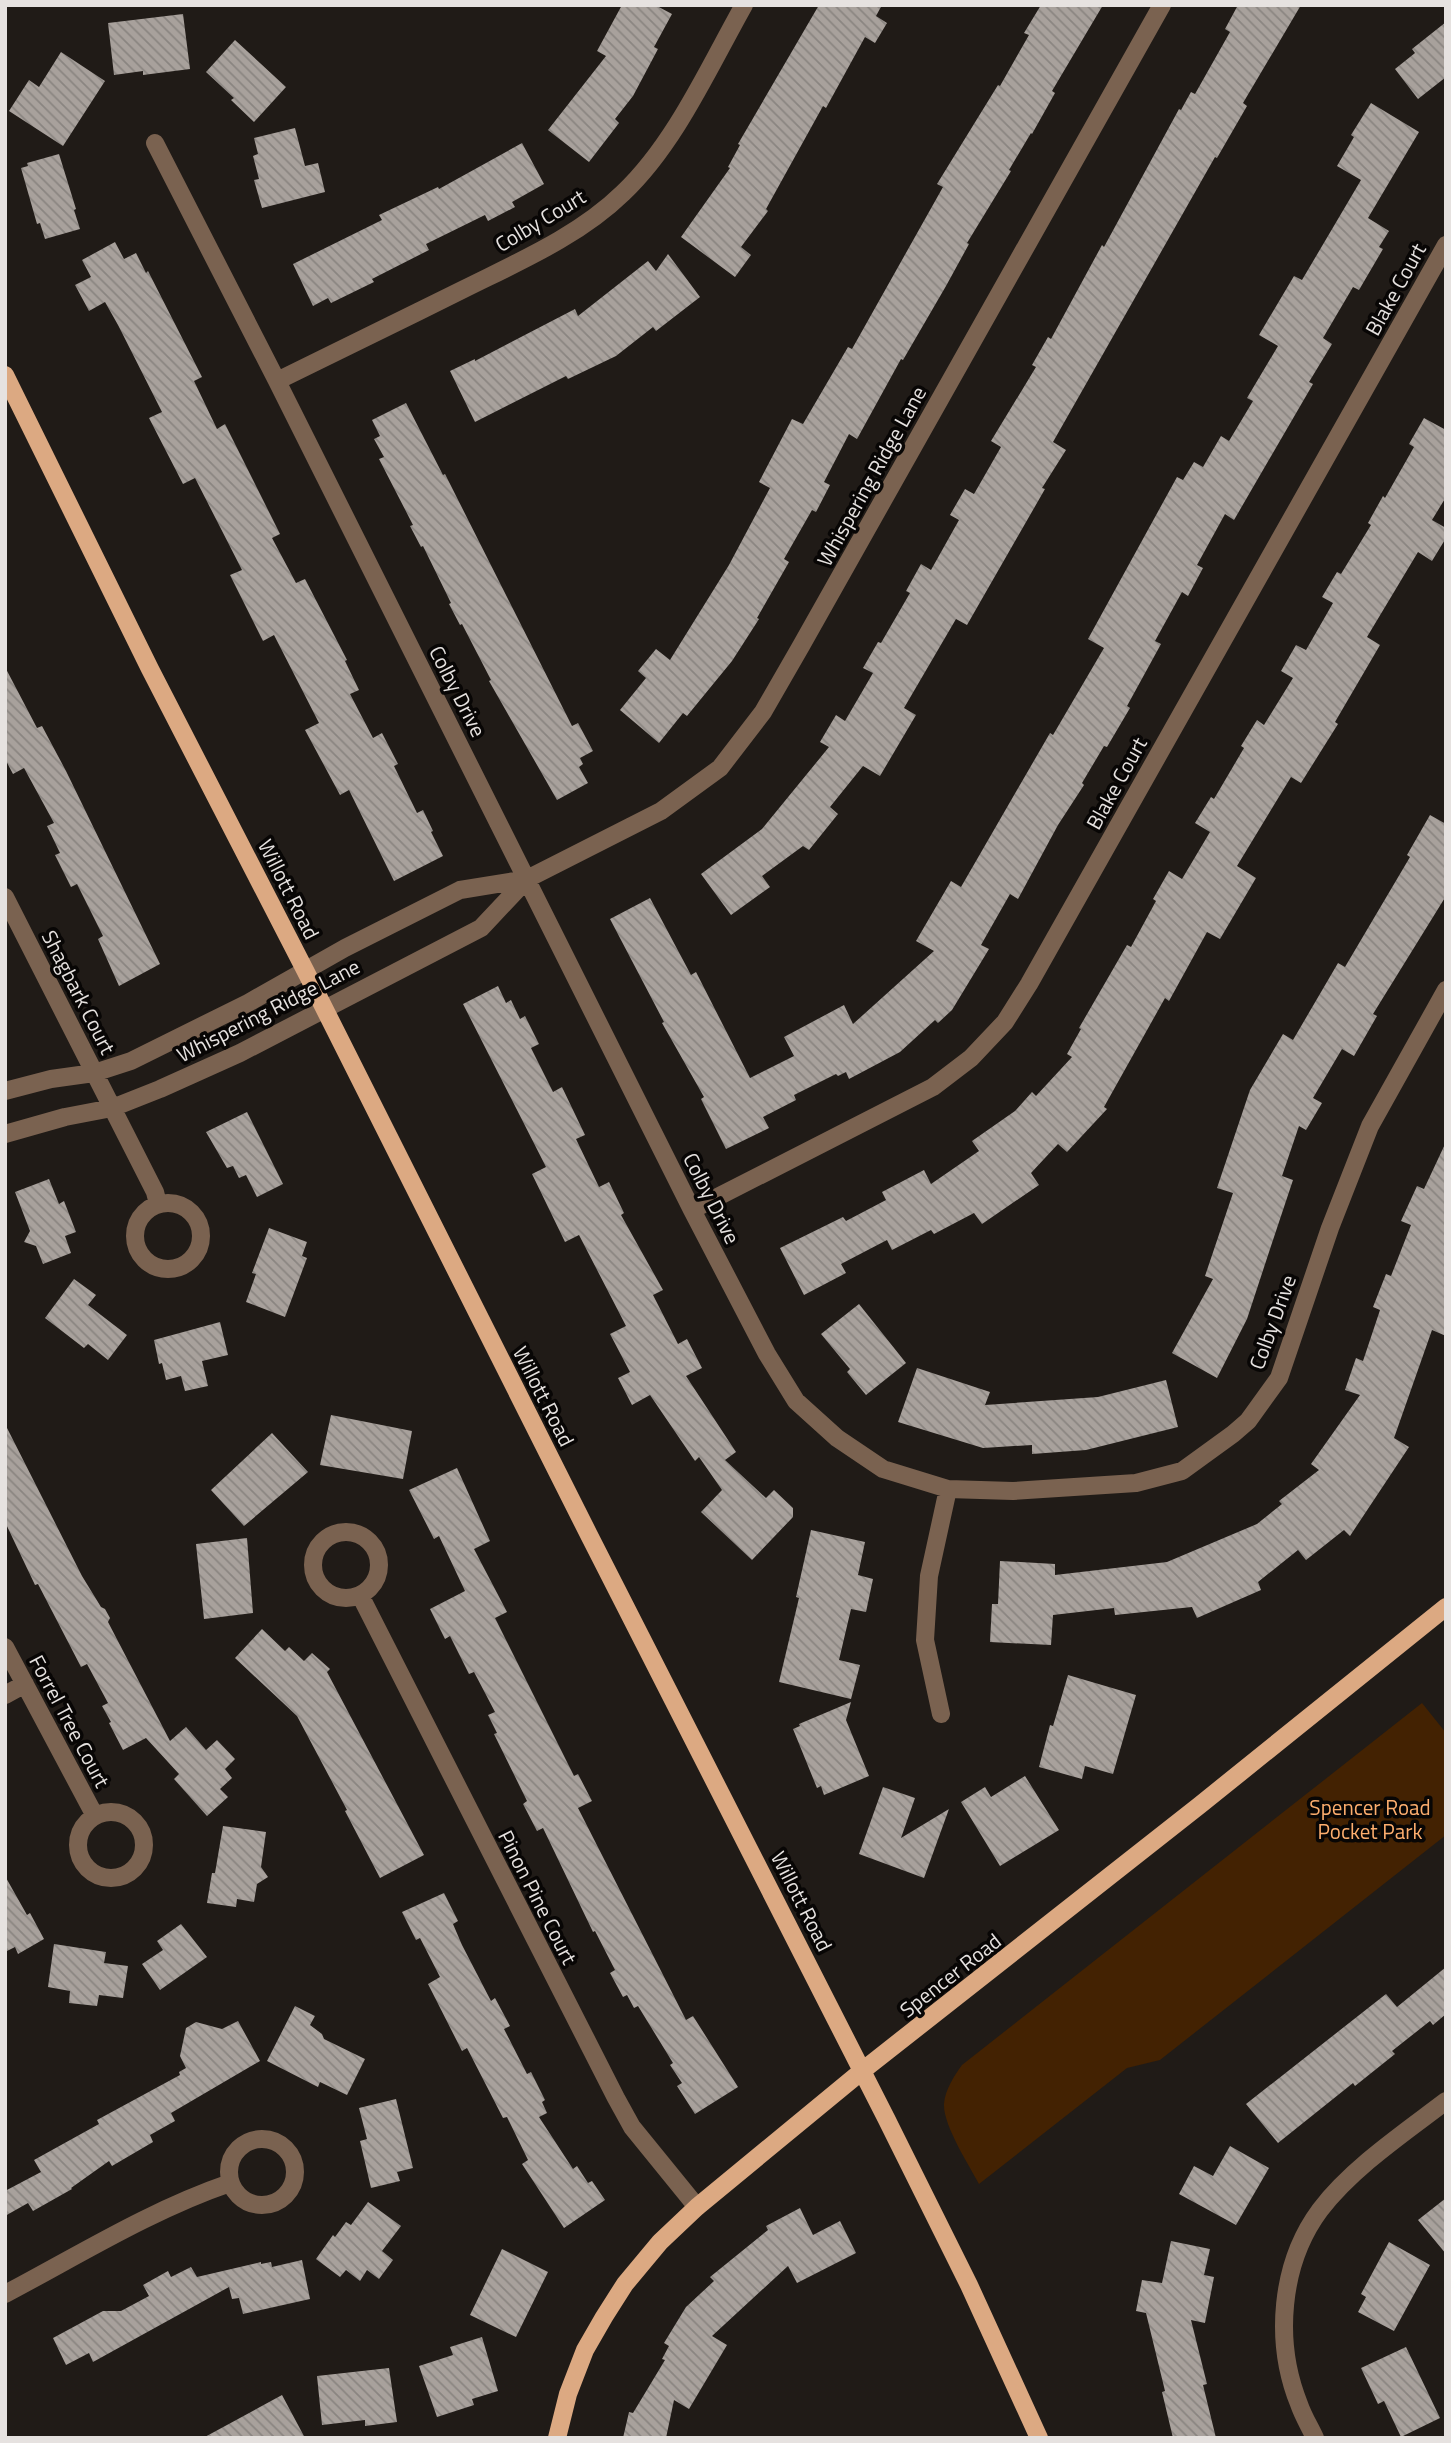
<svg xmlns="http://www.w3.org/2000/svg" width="1451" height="2443" font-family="'Titillium Web',sans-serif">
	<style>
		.green { fill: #432202 }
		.building { fill: url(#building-back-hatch) }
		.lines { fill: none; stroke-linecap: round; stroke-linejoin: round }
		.minor { stroke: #7a6250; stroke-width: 18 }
		.major { stroke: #dca982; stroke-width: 18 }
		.labels { text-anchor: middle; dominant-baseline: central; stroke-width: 7; stroke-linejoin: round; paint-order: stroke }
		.street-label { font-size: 21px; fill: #e6e2e0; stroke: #080605 }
		.park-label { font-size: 21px; fill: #fdae6e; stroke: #080605 }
	</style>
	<defs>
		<pattern id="building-back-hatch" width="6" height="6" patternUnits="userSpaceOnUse" patternTransform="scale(1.75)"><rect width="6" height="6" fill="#a8a19c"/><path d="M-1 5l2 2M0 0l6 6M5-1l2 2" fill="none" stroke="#8a8581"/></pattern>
	</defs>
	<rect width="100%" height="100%" fill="#201b17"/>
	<path class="green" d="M1422,1703L1446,1733V1835L1160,2060L1127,2068L979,2184C969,2165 943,2125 944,2104C945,2090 954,2076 962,2065Z"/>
	<path class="building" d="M622,5H655L672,14L654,47L658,49L633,96L615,119L619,123L589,162L548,130L606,56L597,51Z
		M819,5H882L876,16L887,23L875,43L865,37L826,108L823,106L766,209L768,211L741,247L751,255L735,277L681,237L730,168L728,167L740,145L738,144Z
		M1041,5H1103L1052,91L1055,93L1032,134L1031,133L1009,170L1011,171L967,243L969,244L946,286L903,360L901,359L857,439L849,434L824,482L830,485L816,512L812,510L784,559L789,562L757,618L759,619L732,661L687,716L683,713L659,743L620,710L646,678L638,671L656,649L670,660L729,565L770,488L759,482L792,419L803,424L848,347L852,349L943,187L937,184L998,85L1000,86L1029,35L1024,33Z
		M1238,5H1301L1243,103L1247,106L1217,158L1215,157L1053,442L1066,450L1042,488L1045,489L967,625L956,619L904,708L916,715L880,776L863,766L830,807L838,814L809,850L803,846L762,876L770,887L731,915L701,874L762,829L829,747L820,742L836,715L845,721L873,673L863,668L878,642L881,643L910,593L906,591L921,564L931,570L959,520L950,515L965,489L974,494L1001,447L991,441L1036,367L1032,365L1048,337L1051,339L1102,245L1104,247L1179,109L1181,110L1191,92L1195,94L1230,32L1225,29Z
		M183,14L190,69L143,75V71L114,75L108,23Z
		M1446,22V77L1418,99L1395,69L1415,53L1412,49Z
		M235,40L286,87L254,122L231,100L234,98L206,72Z
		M61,52L105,81L63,146L9,111L29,80L39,87Z
		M1371,103L1419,132L1368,218L1389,231L1379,247L1383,249L1359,290L1353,287L1323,338L1332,344L1309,382L1313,384L1234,520L1225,514L1197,565L1203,568L1188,596L1182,592L1155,641L1161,644L1127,706L1130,708L1107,747L1104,746L1082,783L1084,785L1058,825L1018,899L1010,894L981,945L989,949L952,1010L938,1023L935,1020L900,1052L849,1079L846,1072L838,1076L836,1074L794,1095L796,1100L763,1117L769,1128L726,1149L701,1099L704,1097L662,1023L664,1022L610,919L650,898L691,975L696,972L750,1078L794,1056L784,1037L844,1005L853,1024L934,951L916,941L951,881L961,887L1050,733L1053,735L1104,648L1088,639L1177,477L1183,480L1194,462L1203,467L1221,436L1229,441L1253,401L1247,398L1278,346L1259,335L1294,276L1302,280L1361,180L1337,166L1354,137L1351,135Z
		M295,128L305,166L318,163L325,192L262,208L254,180L259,179L253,156L258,154L254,138Z
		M522,143L544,184L512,202L515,207L488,221L485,215L426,244L429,250L372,279L374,282L331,303L328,298L313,306L293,264L382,220L379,215L438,187L439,189Z
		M59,154L76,209L74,210L80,229L45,239L40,223L37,224L21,168L28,166L27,163Z
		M115,242L124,259L136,253L146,273L148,271L202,377L194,381L217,429L225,424L280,534L272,538L296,583L305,579L347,660L345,661L359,690L350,694L373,738L382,733L398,764L394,766L417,813L423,810L433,831L431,832L443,856L394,881L349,790L340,795L305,730L319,723L274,635L263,641L230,575L242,570L195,478L183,484L149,418L162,412L118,325L105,302L89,311L75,285L91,277L82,260Z
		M668,254L700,297L656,331L653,327L616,356L568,379L566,376L475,422L450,371L475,359V361L575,309L578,316L648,261L656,271Z
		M406,403L443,475L445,474L572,726L578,723L593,751L580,758L583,764L579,767L588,783L557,800L489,681L491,680L462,624L460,625L449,604L451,603L423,546L421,547L410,526L413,525L379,459L384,457L374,439L380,436L372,420Z
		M1424,418L1446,430V497L1432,520L1446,528V538L1432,561L1418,552L1367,637L1380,645L1335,722L1338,724L1301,783L1291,777L1237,866L1256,878L1220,939L1207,932L1169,1001L1165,998L1104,1107L1107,1109L1067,1152L1058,1144L1031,1173L1039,1185L982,1224L974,1213L934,1234L931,1230L892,1250L887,1240L841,1264L846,1273L804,1295L780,1248L843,1217L846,1221L886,1200L882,1192L924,1170L931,1184L979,1151L972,1141L1015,1111L1032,1092L1036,1096L1072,1057L1067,1054L1081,1029L1079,1028L1127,945L1131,947L1156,901L1153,899L1169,871L1182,879L1210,832L1195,823L1211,797L1214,799L1244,748L1241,746L1257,720L1264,725L1293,678L1281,671L1296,645L1306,650L1333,603L1322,597L1337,572L1341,574L1371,525L1368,523L1383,496L1385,498L1414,447L1409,444Z
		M5,667L37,728L42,726L66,771L160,964L119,986L98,939L103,936L77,884L71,887L55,855L60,853L47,826L54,823L24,768L13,774L5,759Z
		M1430,815L1446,824V896L1373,1014L1377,1016L1354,1056L1342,1049L1313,1098L1322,1103L1306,1130L1299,1126L1282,1176L1293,1180L1271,1246L1247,1319L1217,1378L1172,1353L1213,1279L1205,1276L1233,1193L1217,1188L1250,1090L1283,1034L1293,1040L1338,963L1345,967L1410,857L1407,855Z
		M498,986L506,1003L511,1000L520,1019L525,1016L539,1044L531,1048L553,1092L562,1087L585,1135L576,1139L599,1187L609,1182L624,1213L621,1215L663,1290L653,1295L678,1344L687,1339L702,1368L686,1376L736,1452L725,1460L766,1498L774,1490L793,1508V1517L752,1560L701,1512L722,1490L699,1457L695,1461L650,1395L632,1405L618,1378L630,1372L610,1334L626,1326L579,1235L565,1242L532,1174L546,1167L463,1004Z
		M247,1112L283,1184L257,1197L246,1175L239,1178L233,1166L227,1168L206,1132Z
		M1446,1142V1336L1432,1330L1394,1438L1409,1447L1350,1536L1344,1530L1306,1560L1298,1550L1258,1582L1261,1590L1197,1618L1192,1607L1115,1615L1114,1608L1053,1615L1051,1645L990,1642L992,1604H998L1000,1561L1055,1564V1575L1167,1562L1257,1524L1282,1504L1279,1501L1319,1470L1311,1464L1360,1395L1345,1390L1356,1358L1363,1361L1380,1310L1373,1307L1386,1274L1391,1276L1411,1225L1401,1221L1417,1186L1424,1189Z
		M49,1179L59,1204L64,1201L76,1232L65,1236L71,1253L43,1264L36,1246L24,1242L30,1231L15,1192Z
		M269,1228L307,1242L302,1256L307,1258L285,1317L246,1302L256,1274L252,1273Z
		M74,1279L96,1295L88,1305L127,1335L108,1360L88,1344L84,1348L45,1318Z
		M859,1304L906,1363L866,1395L847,1372L850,1369L821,1334Z
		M220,1322L228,1355L202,1361L208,1386L185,1391L181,1376L166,1380L162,1363L159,1364L154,1340Z
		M917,1368L990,1392L985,1405L1098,1397L1166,1380L1178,1427L1086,1450L1032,1454V1445L983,1448L898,1422Z
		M331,1415L412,1431L403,1479L320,1465Z
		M5,1424L82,1576L101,1607L105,1609L110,1618L108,1622L170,1741L186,1727L206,1750L217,1740L235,1759L225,1769L232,1778L220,1789L228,1797L207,1816L174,1779L179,1774L146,1738L123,1750L109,1723L111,1722L102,1706L108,1703L87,1664L81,1667L38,1584L35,1585L5,1522Z
		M272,1433L308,1472L244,1526L211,1490Z
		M457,1468L490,1541L474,1549L507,1612L495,1618L574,1776L578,1774L592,1801L578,1808L686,2020L693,2016L738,2087L695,2114L677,2086L682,2083L670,2065L673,2063L638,2006L634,2008L627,1995L623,1997L610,1973L615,1970L595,1931L593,1932L543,1828L537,1831L523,1804L527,1801L494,1734L497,1733L488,1715L495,1712L474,1672L469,1674L450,1636L445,1639L430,1609L465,1591L439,1536L434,1539L409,1490Z
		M811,1530L865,1542L858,1575L873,1579L866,1612L851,1609L839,1660L860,1665L851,1699L779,1682L799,1598L796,1597Z
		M247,1538L253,1613L204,1619L196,1544Z
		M262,1629L285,1651L289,1647L304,1661L312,1653L330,1669L327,1672L424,1855L380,1878L345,1811L347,1810L297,1716L235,1658Z
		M1068,1675L1136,1695L1113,1774L1085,1766L1082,1779L1039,1767L1050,1725L1053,1726Z
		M851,1702L846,1720L869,1776L824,1795L821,1786L817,1788L793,1729L800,1726L799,1724Z
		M1025,1776L1059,1830L1000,1866L961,1802L985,1787L991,1797Z
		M883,1787L915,1798L901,1838L949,1809L924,1878L859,1854Z
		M223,1826L266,1832L261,1867L268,1877L257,1884L254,1902L237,1899L236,1907L207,1903L212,1873H215Z
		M5,1876L27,1915L30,1913L44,1939L18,1954L15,1947L5,1952Z
		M444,1893L458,1921L453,1924L462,1945L491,2001L495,1998L510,2026L504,2029L527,2074L531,2072L545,2100L542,2102L547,2113L539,2117L573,2169L577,2166L588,2183L592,2181L605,2200L564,2228L522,2164L528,2160L507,2117L503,2118L467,2048L462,2051L428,1984L440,1977L420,1938L416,1940L402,1912Z
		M181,1924L207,1957L160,1990L142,1964L163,1950L157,1941Z
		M54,1944L106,1952L104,1963L128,1966L123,1998L99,1995L97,2006L69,2003L70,1991L48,1987Z
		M1446,1967V2014L1433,2025L1430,2021L1392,2051L1395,2054L1355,2086L1353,2083L1278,2143L1246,2104L1386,1994L1397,2007Z
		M295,2006L315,2016L310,2025L322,2034L324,2039L365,2059L347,2095L320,2082L318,2087L267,2061Z
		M238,2021L260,2061L171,2113L175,2121L150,2135L153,2142L112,2166L109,2161L71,2188L72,2189L33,2211L28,2203L5,2216V2191L41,2172L34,2160L99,2124L97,2120L180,2075L179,2072L186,2068L180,2056L186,2028L196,2022L222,2029Z
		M396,2099L413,2168L397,2172L400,2181L371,2188L360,2141L367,2139L359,2108Z
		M1230,2146L1269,2168L1236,2225L1179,2194L1194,2166L1213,2176Z
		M1446,2198V2254L1418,2220Z
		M368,2202L401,2226L382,2251L393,2260L379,2279L367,2270L360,2281L346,2270L340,2277L316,2259L333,2235L335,2237L346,2222L351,2225Z
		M800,2208L813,2235L840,2221L856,2253L797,2283L788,2266L712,2336L727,2345L689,2409L674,2400L666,2438H623L629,2412L633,2413L665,2360L662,2359L669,2346L664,2343L686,2307L714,2281L710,2277L768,2230L766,2226Z
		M1171,2241L1210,2249L1204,2275L1214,2277L1205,2323L1191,2320L1207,2384L1203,2385L1216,2438H1173L1162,2392L1165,2391L1146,2313L1136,2311L1142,2280L1162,2283Z
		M1389,2242L1430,2265L1394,2331L1358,2312L1366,2297L1361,2294Z
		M502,2249L548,2272L516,2337L470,2315Z
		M302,2260L310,2299L243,2314L239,2298L232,2299L229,2287L93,2362L89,2353L66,2365L53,2338L103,2311H121L149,2296L143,2285L168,2271L171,2277L191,2267L197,2277L261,2262V2264L271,2262L272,2267Z
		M482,2337L498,2391L472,2399L474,2405L437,2417L419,2366L453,2355L450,2347Z
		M1406,2347L1440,2418L1401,2437L1384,2401L1378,2404L1361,2368Z
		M389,2368L397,2422L365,2426V2420L322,2425L317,2376Z
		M282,2395L305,2438H203Z"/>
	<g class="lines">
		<path class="minor" d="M155,143L277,381L692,1210L767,1354L796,1401L837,1438L883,1469L948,1489L1013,1491L1136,1483L1182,1471L1233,1434L1248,1421L1279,1378L1330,1228L1370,1126L1446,990
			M277,381C340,350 402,320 464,289C518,262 579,236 623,193C675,144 709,67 744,5
			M5,897L155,1192L158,1204
			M5,1091L51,1079L94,1073L131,1061L248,1003L345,948L460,890L527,879L661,811L720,768L763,712L801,646L1162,5
			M5,1134L65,1117L112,1108L160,1089L240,1053L481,928L527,879
			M135 1236a33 33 0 1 1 66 0a33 33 0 1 1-66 0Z
			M692,1210L933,1087L971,1058L1005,1022L1029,984L1446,245
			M313 1565a33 33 0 1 1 66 0a33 33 0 1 1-66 0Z
			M360,1595L616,2098L632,2127L697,2207
			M5,1647L95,1816
			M5,1695L25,1684
			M941,1714L925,1640L929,1576L948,1489
			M78 1845a33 33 0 1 1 66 0a33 33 0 1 1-66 0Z
			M229 2172a33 33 0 1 1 66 0a33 33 0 1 1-66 0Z
			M5,2294C79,2255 151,2210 230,2183
			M1315,2438C1310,2427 1303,2416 1299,2404C1274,2342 1280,2264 1320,2210C1352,2168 1404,2133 1446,2101"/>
		<path class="major" d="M5,375L150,669L305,970L589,1535L886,2118L969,2285L1039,2438
			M557,2438L568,2394L585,2350L604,2317L625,2284L660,2242L697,2207L862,2071L1200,1805L1446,1607"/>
	</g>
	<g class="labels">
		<g class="street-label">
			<text transform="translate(540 220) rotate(-31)">Colby Court</text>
			<text transform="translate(1395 289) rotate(-61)">Blake Court</text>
			<text transform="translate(871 476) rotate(-61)">Whispering Ridge Lane</text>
			<text transform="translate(458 691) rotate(63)">Colby Drive</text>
			<text transform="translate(1116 783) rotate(-61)">Blake Court</text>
			<text transform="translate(289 889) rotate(63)">Willott Road</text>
			<text transform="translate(79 992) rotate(63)">Shagbark Court</text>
			<text transform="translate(268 1010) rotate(-27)">Whispering Ridge Lane</text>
			<text transform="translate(712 1198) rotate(63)">Colby Drive</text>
			<text transform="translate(1272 1322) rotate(-70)">Colby Drive</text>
			<text transform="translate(544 1396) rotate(63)">Willott Road</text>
			<text transform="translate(70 1721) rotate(62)">Forrel Tree Court</text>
			<text transform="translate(538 1897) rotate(63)">Pinon Pine Court</text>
			<text transform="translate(802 1901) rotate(63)">Willott Road</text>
			<text transform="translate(950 1975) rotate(-38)">Spencer Road</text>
		</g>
		<g class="park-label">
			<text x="1370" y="1807">Spencer Road<tspan x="1370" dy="24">Pocket Park</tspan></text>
		</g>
	</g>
	<rect width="1451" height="2443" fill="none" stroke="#e6e2e0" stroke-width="14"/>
</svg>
